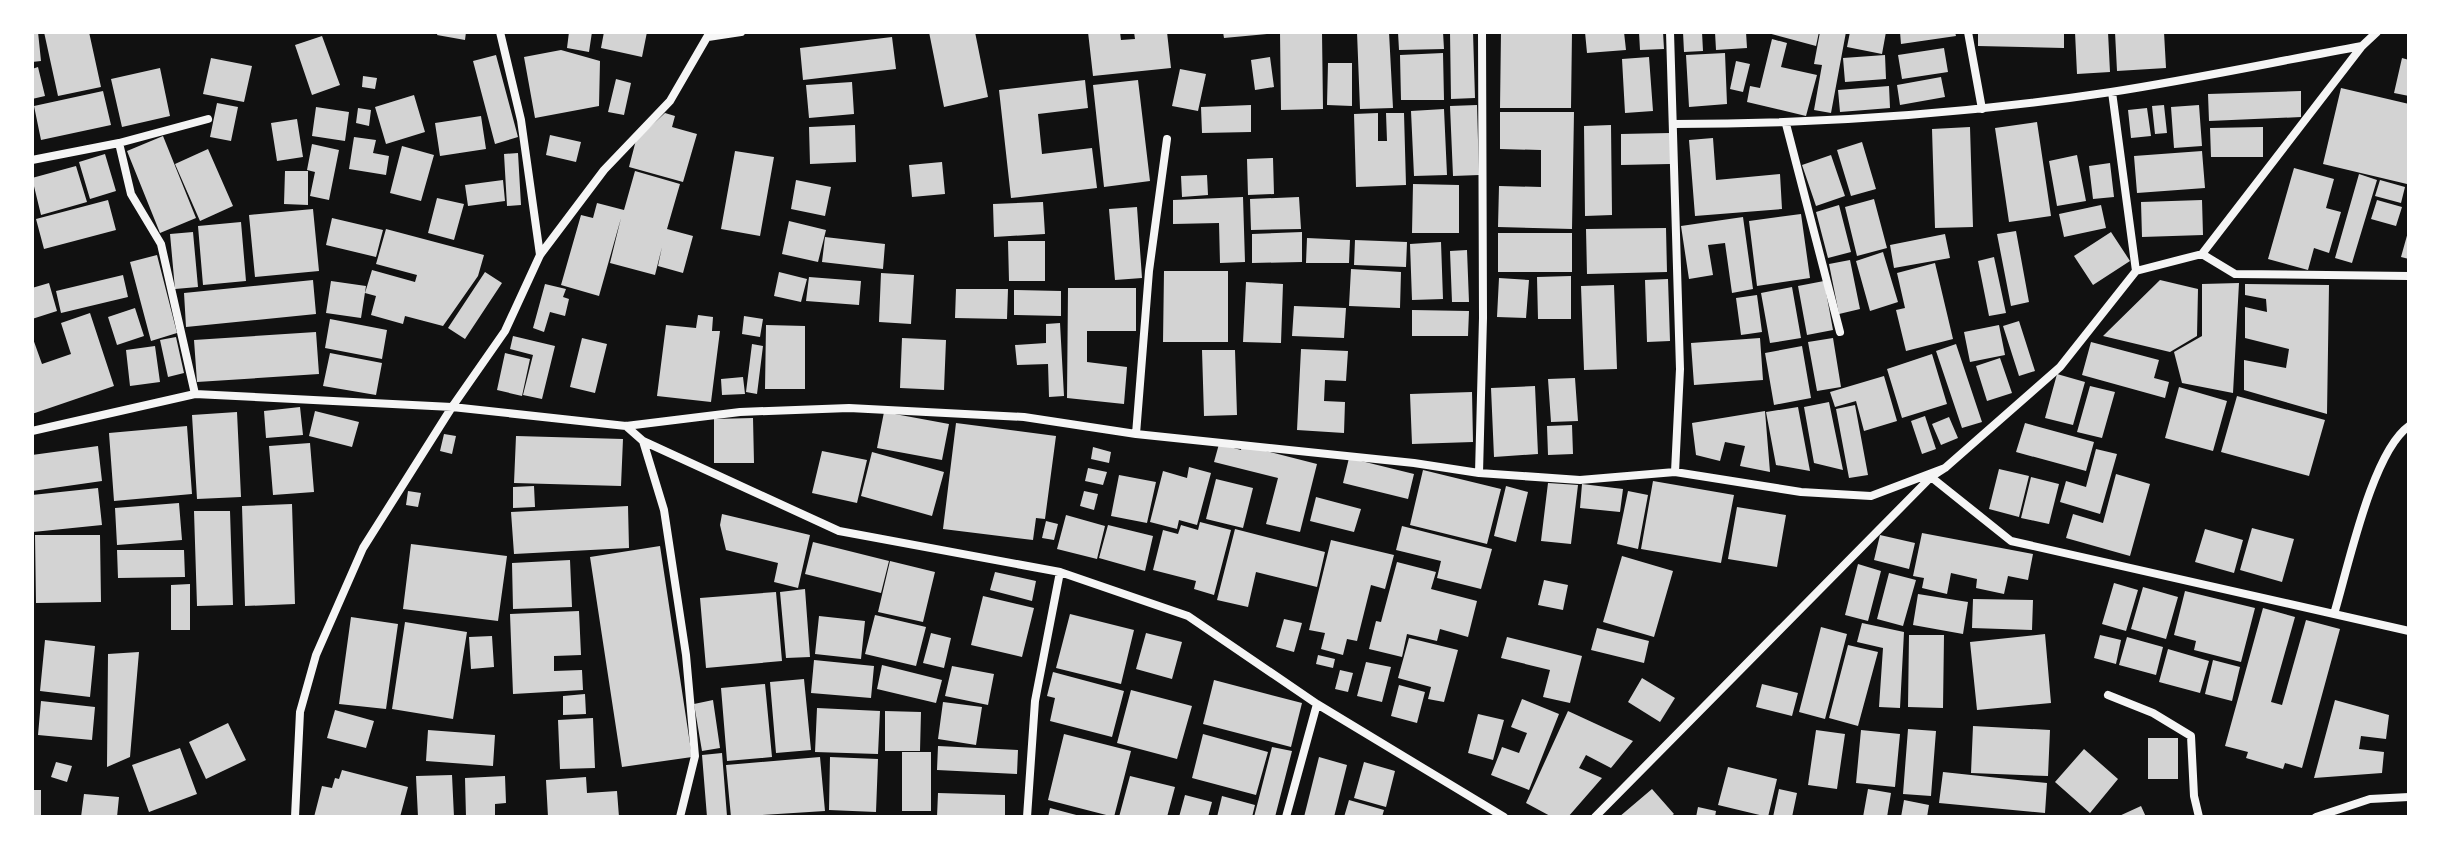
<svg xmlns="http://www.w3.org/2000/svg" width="2441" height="849" font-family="Arial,sans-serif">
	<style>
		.building { fill: #d3d3d3 }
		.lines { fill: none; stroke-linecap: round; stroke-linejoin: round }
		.minor { stroke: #f5f5f5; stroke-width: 8 }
	</style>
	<rect width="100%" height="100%" fill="#111"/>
	<path class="building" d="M32,32H38L41,61L32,62Z
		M44,32H89L101,87L58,96Z
		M438,32H466L465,40L437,35Z
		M569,32H592L589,52L567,48Z
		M604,32H647L642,57L601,48Z
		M929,32H975L988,97L944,107Z
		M1088,32H1120L1121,40L1135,39L1134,32H1167L1171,68L1093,76Z
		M1223,32H1267V34L1224,38Z
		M1280,32H1322L1323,109L1281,110Z
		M1357,32H1389L1393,108L1360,109Z
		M1398,32H1443L1444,49L1399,50Z
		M1450,32H1473L1475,98L1451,99Z
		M1501,32H1572L1571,108H1500Z
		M1585,32H1624L1626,50L1587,53Z
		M1639,32H1663L1664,49L1640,50Z
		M1683,32H1702L1703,51L1684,52Z
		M1715,32H1746L1747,48L1716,50Z
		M1764,32H1819L1816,46Z
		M1820,32H1846L1831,113L1814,110L1822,65L1814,64Z
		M1850,32H1886L1882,54L1847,47Z
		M1900,32H1955L1956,36L1901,44Z
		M1978,32H2064V48L1978,46Z
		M2075,32H2108L2110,72L2077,74Z
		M2115,32H2164L2166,68L2117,71Z
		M322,36L340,85L312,95L295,45Z
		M892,37L896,69L803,80L800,48Z
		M1772,39L1787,43L1781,67L1817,75L1806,116L1747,102L1750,86L1760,88Z
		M1944,48L1948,72L1902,79L1898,55Z
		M561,50L600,61L599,106L535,118L524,57Z
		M1443,53L1444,100H1401L1400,55Z
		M1725,53L1727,104L1689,107L1686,55Z
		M496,55L518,137L495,144L473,61Z
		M1885,55L1886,79L1845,82L1843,58Z
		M1270,57L1274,87L1255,90L1251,60Z
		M1649,57L1653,111L1625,113L1622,59Z
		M211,58L252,66L244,102L203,94Z
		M2402,58L2409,60V96L2394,93Z
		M1736,61L1750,64L1743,92L1730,89Z
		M1328,63H1352V106L1327,105Z
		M38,67L45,96L32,99V69Z
		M160,68L170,116L122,127L111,79Z
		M1180,69L1206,74L1198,111L1172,106Z
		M363,76L377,78L375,89L362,87Z
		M1941,77L1945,97L1900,105L1897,85Z
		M616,79L631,83L624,115L608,112Z
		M1085,80L1088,108L1038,114L1042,154L1092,148L1097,188L1011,198L999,90Z
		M1138,80L1150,181L1104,187L1093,85Z
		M852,82L854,114L809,118L806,85Z
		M1889,86L1890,108L1840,112L1838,90Z
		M2341,88L2409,104L2407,184L2323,164Z
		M103,91L111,125L41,140L34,106Z
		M2301,91V117L2209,121L2208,94Z
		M414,95L425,132L386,144L375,107Z
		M217,103L238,107L231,141L210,137Z
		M1251,105V132L1202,133L1201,107Z
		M1477,105L1479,175L1453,176L1450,106Z
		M2164,105L2167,133L2155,134L2152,106Z
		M2199,105L2202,146L2174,148L2171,107Z
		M316,107L349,112L345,141L312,136Z
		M358,108L371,110L369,126L356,123Z
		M2147,108L2151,136L2131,138L2128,110Z
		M1444,109L1447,175L1414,176L1411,111Z
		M1500,112H1574L1572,229L1498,227L1499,186L1541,187V150L1500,149Z
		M665,113L675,116L672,127L697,134L683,182L629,167L636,140Z
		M1378,113V141H1387L1386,113H1404L1406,185L1356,187L1354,114Z
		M481,116L486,149L440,156L435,123Z
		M297,119L303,157L277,161L271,123Z
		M2037,122L2051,216L2009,222L1995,128Z
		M855,125L856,162L810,164L809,127Z
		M1611,125L1612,215L1585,216L1584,126Z
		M1970,127L1973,227L1935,228L1932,129Z
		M2263,127V157H2211L2210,128Z
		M1670,133V164L1621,165V134Z
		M550,135L581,142L576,162L546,155Z
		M163,136L196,218L160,233L127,151Z
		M354,137L376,140L373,153L389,156L386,175L349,169Z
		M1713,138L1716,180L1780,174L1782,209L1695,216L1689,140Z
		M1862,142L1876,189L1851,196L1837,150Z
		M312,144L339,150L329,200L310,196L315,172L307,170Z
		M402,146L434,155L421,201L390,193Z
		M208,149L233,206L200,221L175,164Z
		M735,151L774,157L760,236L721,229Z
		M2202,151L2205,188L2137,193L2134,156Z
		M518,153L521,205L507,206L504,154Z
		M105,154L116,191L90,199L79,162Z
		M1831,155L1845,196L1816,206L1802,165Z
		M2077,155L2086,201L2057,206L2049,161Z
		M1273,158L1274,194L1248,195L1247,159Z
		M942,162L945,194L912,197L909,165Z
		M2110,163L2114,197L2093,199L2089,166Z
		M76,166L87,202L41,215L32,178Z
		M2294,168L2334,179L2326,208L2341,212L2329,253L2314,248L2308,270L2268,259Z
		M285,171H308V205L284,204Z
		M635,171L680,184L667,229L693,236L683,273L658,266L662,247L655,275L610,263L621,218L599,296L561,285L581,215L593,218L597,203L624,210Z
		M2359,174L2377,180L2352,263L2335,258Z
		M1207,175L1208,195L1182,197L1181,176Z
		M503,180L505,201L468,206L465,185Z
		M796,180L831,187L825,216L791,209Z
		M2380,180L2405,187L2401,203L2375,196Z
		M1413,184L1459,185V233H1412Z
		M1243,197L1245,262L1220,263L1219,223L1173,224V200Z
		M1299,197L1301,229L1251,230L1250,199Z
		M437,198L464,204L454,240L428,233Z
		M1874,199L1887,248L1857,256L1845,207Z
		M108,200L116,230L44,249L36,219Z
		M2202,200L2203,235L2142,237L2141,202Z
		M2377,200L2402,207L2396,226L2371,219Z
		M1043,202L1045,234L994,237L993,204Z
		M1839,205L1851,252L1828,258L1816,212Z
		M2101,205L2106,228L2064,237L2059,214Z
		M1137,207L1142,278L1115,280L1109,209Z
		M313,209L319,271L255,277L249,215Z
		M1801,214L1810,278L1757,286L1749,221Z
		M1743,217L1753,289L1732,293L1725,243L1708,245L1713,275L1689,279L1681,226Z
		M332,218L383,230L376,257L326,245Z
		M789,221L826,230L818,262L782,254Z
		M241,222L246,281L203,285L198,226Z
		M1666,228L1667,272L1587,274L1586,229Z
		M386,229L484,255L478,276L443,326L405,316L403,324L371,315L376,296L365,293L372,270L415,282L417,275L376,264Z
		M2016,231L2029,302L2011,306L1997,234Z
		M193,232L198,287L175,289L170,234Z
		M1302,232V262L1252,263V234Z
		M2111,232L2130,261L2093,285L2074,256Z
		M2408,232H2409V259L2401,257Z
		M1498,233H1572V272H1498Z
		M1945,234L1950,258L1894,268L1890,245Z
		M825,237L885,244L883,269L822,262Z
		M1307,238L1350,240L1349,263H1306Z
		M1355,240L1407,242L1406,267L1354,265Z
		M1008,241H1045V281H1009Z
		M1441,242L1443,299L1412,300L1410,244Z
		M1467,250L1469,302H1452L1450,251Z
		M1883,252L1898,302L1870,311L1856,261Z
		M157,255L177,333L151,341L130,262Z
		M1994,257L2006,313L1989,316L1978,261Z
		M1850,260L1860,309L1839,314L1829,264Z
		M1935,263L1953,339L1906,351L1896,310L1905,308L1897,273Z
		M1351,269L1401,272L1400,308L1349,306Z
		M1164,271H1228V342H1163Z
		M485,272L502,283L465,339L448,328Z
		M779,272L807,279L801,302L774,296Z
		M881,273L914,275L911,324L879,322Z
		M123,275L128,297L61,313L56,291Z
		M1571,276V319H1538L1537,277Z
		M809,277L861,281L859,305L806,301Z
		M1499,278L1529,280L1526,318L1497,317Z
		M1668,279L1670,341L1647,342L1645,280Z
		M313,280L316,314L186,327L184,293Z
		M2160,280L2198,289L2197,336L2170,352L2103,336Z
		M331,281L366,286L361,318L326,313Z
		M1824,281L1833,330L1807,335L1798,286Z
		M1246,282L1283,284L1281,343L1243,342Z
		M49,283L57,311L32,319V288Z
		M2239,283L2233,393L2182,383L2174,352L2202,336V284Z
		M545,284L566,289L563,297L569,299L565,316L550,312L544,332L533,328Z
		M2245,284L2329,285L2327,414L2244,390V360L2286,368L2289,349L2245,338V307L2267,312L2266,299L2245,295Z
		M1614,285L1617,369L1584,370L1581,286Z
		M1792,287L1801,338L1770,343L1761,293Z
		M1068,288H1136V331H1087V362L1127,367L1124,404L1067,398Z
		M956,289H1008L1007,319L955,318Z
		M1014,290L1061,291V316L1014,315Z
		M1757,295L1762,332L1741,335L1736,298Z
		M1294,306L1346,308L1344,338L1292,336Z
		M135,308L144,336L117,345L108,317Z
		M1412,310L1469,311L1468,336H1412Z
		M90,313L114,386L32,414V336L42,364L71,354L61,323Z
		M698,315L713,317L712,331H720L711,402L657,396L666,325L696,328Z
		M744,316L763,319L760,337L742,334Z
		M330,319L387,330L382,359L325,348Z
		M2019,321L2035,371L2019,376L2003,326Z
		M1060,323L1064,396L1049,397L1048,364L1017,365L1015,345L1046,343V324Z
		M766,325L805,326V389H765Z
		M1999,325L2005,355L1970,362L1964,332Z
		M316,332L319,374L197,382L194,340Z
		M513,336L555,346L542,399L523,395L533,355L510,349Z
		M176,337L184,373L168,377L160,340Z
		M582,338L607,344L595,393L570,387Z
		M902,338L946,340L944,390L900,388Z
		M1760,338L1763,380L1694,385L1691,343Z
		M1833,338L1841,387L1817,391L1808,342Z
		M2091,342L2159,360L2154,378L2169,382L2165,398L2082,375Z
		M752,344L763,346L757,394L746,392Z
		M1956,344L1982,422L1962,428L1936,351Z
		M155,346L160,382L130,386L126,350Z
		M1802,346L1811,398L1774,405L1765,353Z
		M1301,349L1348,351L1346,381L1325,380L1324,401L1345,402L1344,433L1297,430Z
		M1202,350H1235L1237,415L1204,416Z
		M330,353L382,363L376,395L323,386Z
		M505,353L530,359L522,396L497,390Z
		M1932,354L1947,404L1902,418L1887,369Z
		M2000,358L2012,393L1987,401L1976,366Z
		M2057,374L2085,382L2073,425L2045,418Z
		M1884,376L1897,421L1864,431L1856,401L1835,407L1830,392Z
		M743,377L745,394L722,395L721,379Z
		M1575,378L1578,421L1551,422L1548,379Z
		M1535,386L1538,454L1494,457L1491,388Z
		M2090,386L2115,392L2102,438L2077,432Z
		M2179,387L2227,401L2213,451L2165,438Z
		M1472,392L1473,442L1412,444L1410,394Z
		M2237,396L2325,420L2309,476L2221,452Z
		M1829,402L1843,470L1814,463L1804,407Z
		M1855,405L1868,475L1849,478L1836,409Z
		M300,407L303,435L266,438L264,411Z
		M1798,407L1810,471L1776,465L1766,412Z
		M315,411L359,422L352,447L309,436Z
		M1765,411L1770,472L1740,466L1745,446L1725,442L1720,461L1696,455L1692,423Z
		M237,412L241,497L197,499L192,415Z
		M884,412L949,424L942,460L877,448Z
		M1925,416L1936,449L1922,454L1911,421Z
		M1949,417L1958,438L1941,445L1932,424Z
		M753,418L754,463H714V419Z
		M956,423L1056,436L1045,519L1036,518L1033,540L943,529Z
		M2025,423L2094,442L2086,471L2016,452Z
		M1572,425L1573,454L1548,455L1547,426Z
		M187,426L192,494L114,501L109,433Z
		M444,434L456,436L452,454L440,451Z
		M516,436L623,439L621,486L514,483Z
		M310,443L314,492L273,495L269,446Z
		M1219,444L1241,450L1242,445L1317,464L1300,532L1266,524L1278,478L1214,462Z
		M98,446L102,481L32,491V455Z
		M1093,447L1111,452L1109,463L1091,459Z
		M2096,449L2117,454L2100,514L2060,502L2066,481L2086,487Z
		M822,451L867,460L857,503L812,493Z
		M872,452L944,472L932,516L861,496Z
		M1349,458L1414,474L1408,499L1343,483Z
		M1189,467L1211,473L1197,525L1179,520L1177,529L1150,522L1163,471L1187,478Z
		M1088,468L1107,472L1103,485L1085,481Z
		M1999,469L2029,476L2019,517L1989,509Z
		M1423,470L1501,489L1487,544L1410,525Z
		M2116,474L2150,484L2130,556L2066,538L2073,514L2103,523Z
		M1119,475L1156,482L1147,523L1111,516Z
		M2031,477L2059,484L2049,524L2021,518Z
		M1216,479L1253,488L1243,528L1206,519Z
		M1653,481L1734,495L1721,563L1641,549Z
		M1548,483L1578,485L1571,544L1541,541Z
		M1582,484L1623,489L1620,512L1580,508Z
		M534,486L535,507L513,508V487Z
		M1506,486L1528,492L1516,542L1494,536Z
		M98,488L102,525L33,532L32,495Z
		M408,491L421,493L418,507L406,505Z
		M1084,491L1098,494L1094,510L1080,506Z
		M1628,491L1648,495L1638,549L1617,544Z
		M1316,497L1361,509L1354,532L1310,521Z
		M179,503L182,540L117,545L115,508Z
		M292,504L295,604L245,606L242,506Z
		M628,506L629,548L514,554L511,512Z
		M1737,507L1786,515L1777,567L1728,559Z
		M194,511H230L233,605L197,606Z
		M722,514L810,535L798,588L774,582L778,563L726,550L720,525Z
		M1066,515L1105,526L1097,559L1057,549Z
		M1046,521L1058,524L1054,540L1042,538Z
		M1200,522L1231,530L1214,595L1194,589L1196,581L1153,570L1163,530L1178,534L1181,525L1198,530Z
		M1108,525L1153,536L1145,571L1099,558Z
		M1402,526L1492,549L1481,589L1437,578L1441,561L1396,550Z
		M2252,528L2294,539L2282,582L2240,570Z
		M1235,529L1325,552L1317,587L1256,572L1248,607L1217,600Z
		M2205,529L2243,540L2234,573L2195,562Z
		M1922,533L2033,554L2028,580L2008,576L2004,594L1976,588L1977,579L1951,573L1947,594L1922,588L1924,578L1913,576Z
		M35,535H100L101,602L36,603Z
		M1880,535L1915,543L1909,569L1874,560Z
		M1331,540L1394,555L1385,589L1371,585L1357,641L1347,639L1343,655L1321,649L1325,633L1309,630Z
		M813,542L889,561L881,593L805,574Z
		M411,544L507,556L498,621L403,609Z
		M660,546L692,757L622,767L590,557Z
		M117,550H184L185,577L118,578Z
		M1622,556L1673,571L1654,637L1603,622Z
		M570,560L572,607L513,609L512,563Z
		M890,561L935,572L923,622L878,612Z
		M1397,562L1436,572L1431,589L1477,601L1468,637L1440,629L1437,641L1407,634L1402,657L1369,649L1376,621L1381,622Z
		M1858,564L1881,571L1868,621L1845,615Z
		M995,572L1036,581L1032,601L990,590Z
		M1889,573L1916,580L1903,626L1877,619Z
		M1544,580L1568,585L1563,610L1538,605Z
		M2114,583L2138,590L2126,631L2102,624Z
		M190,584V630H171V585Z
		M2143,587L2178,597L2166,639L2131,629Z
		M805,589L810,657L786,658L780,592Z
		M2185,591L2255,608L2241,662L2194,650L2196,641L2174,635Z
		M776,592L782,661L706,668L700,598Z
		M1918,594L1968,602L1963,634L1913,625Z
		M983,596L1034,608L1022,657L971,645Z
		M1973,599L2033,600L2032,630L1972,628Z
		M2263,608L2295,617L2271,702L2282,705L2306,620L2340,629L2302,768L2285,763L2283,769L2246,758L2248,752L2225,746Z
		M579,611L581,655L554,656V671L582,670L583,690L513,694L510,614Z
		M1070,614L1134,630L1121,684L1056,668Z
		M875,615L926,627L916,666L865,654Z
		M819,616L865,621L861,659L815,654Z
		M351,617L398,624L386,709L339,704Z
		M1284,619L1302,623L1294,652L1276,647Z
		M405,622L467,632L453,719L392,709Z
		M1862,623L1904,632L1900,708L1879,707L1883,648L1857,642Z
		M1821,627L1847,634L1825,719L1799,712Z
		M1597,628L1649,641L1644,663L1591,650Z
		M931,633L951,638L944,668L923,663Z
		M1146,633L1182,642L1172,679L1136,669Z
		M2045,634L2051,703L1977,710L1970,642Z
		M1909,635H1944L1943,708L1908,707Z
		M2100,635L2121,640L2116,664L2094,658Z
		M492,636L494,667L471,669L469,637Z
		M1507,637L1582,656L1570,703L1543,697L1550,670L1501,658Z
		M2127,637L2163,647L2156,675L2119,665Z
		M1409,638L1458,650L1444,702L1428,699L1431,687L1398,678Z
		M45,640L95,646L90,697L40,691Z
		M1848,645L1878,652L1858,726L1829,718Z
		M2168,649L2209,661L2200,693L2159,682Z
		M139,652L130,757L107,767L108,654Z
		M1318,655L1335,659L1333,668L1316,664Z
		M814,660L874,666L871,698L811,693Z
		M2213,660L2240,667L2232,701L2205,694Z
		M1366,662L1391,667L1382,702L1357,696Z
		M882,665L942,680L936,703L877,689Z
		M952,666L994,674L988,705L945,696Z
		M1340,670L1353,673L1348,692L1335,689Z
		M1053,672L1124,691L1112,737L1050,721L1055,698L1047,696Z
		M1642,678L1675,698L1660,722L1628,702Z
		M804,679L811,750L776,753L770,682Z
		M1214,680L1302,703L1291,747L1203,724Z
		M765,684L772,757L727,761L721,688Z
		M1762,684L1798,693L1792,716L1756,707Z
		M1399,685L1425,692L1417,723L1391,716Z
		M1131,690L1192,706L1177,759L1117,743Z
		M585,694L586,714L563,715V696Z
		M1522,699L1559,714L1529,790L1491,775L1502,747L1519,753L1527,733L1511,727Z
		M713,700L720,748L702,751L694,704Z
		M2335,700L2389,715L2386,739L2361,736L2359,749L2384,752L2382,773L2314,778Z
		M41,701L95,707L92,740L38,735Z
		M943,702L982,707L976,745L938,739Z
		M817,708L880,711L878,754L815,752Z
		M335,710L374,721L366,748L327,738Z
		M885,711L921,712L920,751H885Z
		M1568,711L1633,741L1611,768L1586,755L1579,768L1602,778L1568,817H1552L1526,803Z
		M1478,714L1504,720L1493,760L1468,753Z
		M593,718L595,768L560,769L558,720Z
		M228,723L246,760L206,779L189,742Z
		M1973,726L2050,730L2048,776L1971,773Z
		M1908,729L1936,731L1931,796L1903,794Z
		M428,730L495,735L493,766L426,761Z
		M1816,730L1845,734L1837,789L1808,785Z
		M1861,730L1900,734L1895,787L1856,783Z
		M1064,734L1131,751L1114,817L1048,800Z
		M1203,734L1268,752L1256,795L1192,778Z
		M2148,738H2178V779H2148Z
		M938,746L1018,750L1017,774L937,770Z
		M1272,747L1292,751L1275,817H1254Z
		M180,748L197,794L149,812L132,765Z
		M2084,749L2118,779L2090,813L2055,782Z
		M902,752H931V811H902Z
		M722,753L727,816L707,817L702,755Z
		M820,757L825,811L731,817L726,765Z
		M830,757L878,759L876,812L829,810Z
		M1319,757L1347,765L1334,817H1304Z
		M56,762L72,766L67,782L51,777Z
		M1364,762L1395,771L1386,807L1354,798Z
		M1728,767L1777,779L1768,817L1718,805Z
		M342,770L408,787L400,817H314L322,786L332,788L335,778L339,779Z
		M1943,772L2047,783L2045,813L1939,803Z
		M452,775L454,817H418L416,776Z
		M505,776L506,803L495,804V817H466L465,778Z
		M1130,776L1175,787L1167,817H1119Z
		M586,777L587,793L617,791L619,817H548L546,780Z
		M1652,789L1674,814L1670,817H1619Z
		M1779,789L1797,793L1792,817H1773Z
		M1868,789L1891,793L1887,817H1863Z
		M32,790H41V817H32Z
		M938,793L1005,795V817H937Z
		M84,794L119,797L117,817H81Z
		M1185,795L1212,802L1208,817H1179Z
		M1222,796L1255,805L1252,817H1217Z
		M1349,800L1384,810L1382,817H1344Z
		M1904,800L1929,805L1927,817H1901Z
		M2141,806L2146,817H2117Z
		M1698,807L1716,811L1715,817H1696Z
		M1050,808L1080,816L1079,817H1048Z"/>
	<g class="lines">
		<path class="minor" d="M500,32L521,120L540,255
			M1670,32L1680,369L1675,472
			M1968,32L1982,109
			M708,37L741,32
			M2112,92L2136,271
			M1674,124C1820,124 1966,114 2111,92C2195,79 2279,61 2362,46
			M1786,124L1840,332
			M119,143L208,119
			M32,160L119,143L131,194L161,244L195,394
			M2202,254L2235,274L2409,276
			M626,426L643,441L664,510L686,655L695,756L680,817
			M32,431L195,394L452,407L626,426L740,412L849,408L1024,417L1136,434L1414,463L1479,473L1580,480L1675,472L1801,492L1871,496L1945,468
			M1136,434L1149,271L1167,139
			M643,441L839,531L1060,572L1188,616L1317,704L1504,817
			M1479,473L1483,318L1482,32
			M1931,477L2011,541L2409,631
			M2334,614C2348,568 2372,452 2409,426
			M2108,695L2153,713L2191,736L2194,796L2199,817
			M295,817L300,712L316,655L363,548L452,407L505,331L540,255L604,170L670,101L710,32
			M1027,817L1035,701L1060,572
			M1286,817L1317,704
			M1595,817L1931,477L1945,468L2060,367L2136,271L2202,254L2362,46L2377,32
			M2316,817L2370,799L2409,797"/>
	</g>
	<rect width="2441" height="849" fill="none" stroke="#ffffff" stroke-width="68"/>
</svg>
